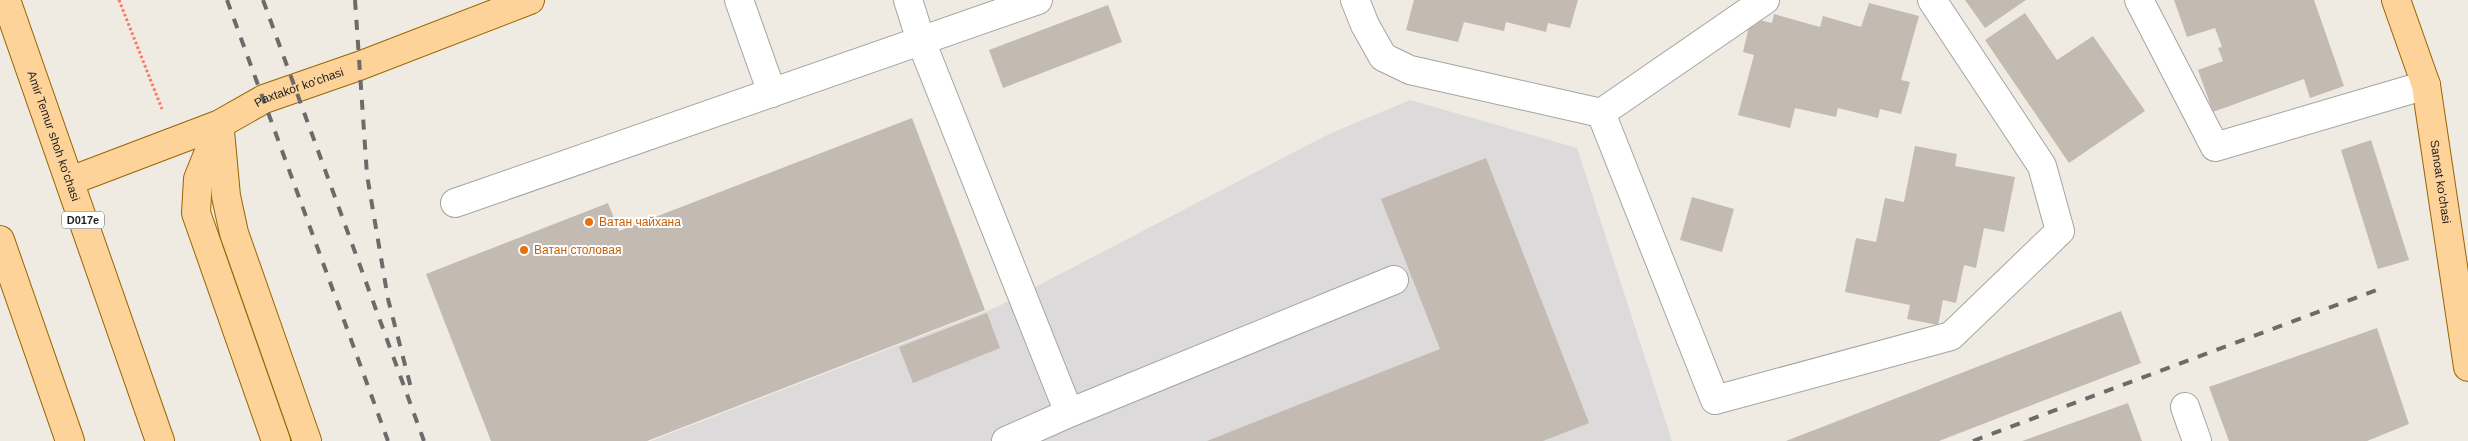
<svg xmlns="http://www.w3.org/2000/svg" width="2468" height="441" font-family="Helvetica,sans-serif">
	<style>
		.residential { fill: #dcdada }
		.building { fill: #c3bab2 }
		.lines { fill: none; stroke-linecap: round; stroke-linejoin: round }
		.minor-casing { stroke: #a4a4a4; stroke-width: 30 }
		.major-casing { stroke: #976600; stroke-width: 30 }
		.path { stroke: #fb7868; stroke-width: 3; stroke-dasharray: 2.5 2.5; stroke-linecap: butt }
		.minor { stroke: #fff; stroke-width: 28 }
		.major { stroke: #fdd39a; stroke-width: 28 }
		.rail { stroke: #6b6b6b; stroke-width: 4; stroke-dasharray: 10 10; stroke-linecap: butt }
		.food-dot { fill: #e8710a; stroke: #fff; stroke-width: 2 }
		.labels { text-anchor: middle; dominant-baseline: central; stroke-width: 4; stroke-linejoin: round; paint-order: stroke }
		.shield { fill: #fff; stroke: #616161; stroke-width: 1 }
		.shield-label { font-size: 11px; font-weight: bold; fill: #1d1d1d }
		.street-label { font-size: 12px; fill: #1d1d1d; stroke: #fff }
		.food-label { font-size: 12px; fill: #c56008; stroke: #fff; text-anchor: start }
	</style>
	<rect width="100%" height="100%" fill="#efebe3"/>
	<path class="residential" d="M1410,100L1577,148L1672,441H651L997,307L1327,135Z"/>
	<path class="building" d="M1414,0H1578L1570,28L1548,23L1546,32L1506,22L1504,31L1464,22L1458,42L1406,30Z
		M1965,0H2026L1985,28Z
		M2174,0H2314L2344,86L2310,98L2304,79L2213,112L2198,70L2223,61L2218,48L2222,47L2215,28L2187,37Z
		M1869,3L1919,16L1901,80L1910,82L1901,114L1880,109L1878,118L1838,108L1836,117L1795,108L1790,128L1738,115L1754,55L1743,52L1751,18L1772,23L1774,14L1820,27L1823,16L1861,27Z
		M1108,5L1122,42L1003,88L989,50Z
		M2025,13L2057,60L2093,36L2145,111L2069,163L1985,40Z
		M912,118L985,310L647,441H491L426,274L608,203L619,231Z
		M2371,140L2409,260L2378,269L2341,150Z
		M1915,146L1957,154L1955,166L2015,177L2004,232L1984,228L1976,268L1964,265L1956,303L1943,300L1938,325L1907,319L1910,305L1845,292L1856,238L1876,242L1885,198L1904,202Z
		M1486,158L1589,423L1543,441H1207L1440,349L1381,199Z
		M1692,197L1734,209L1722,252L1680,240Z
		M2121,311L2141,363L1939,441H1786Z
		M987,313L1000,348L913,383L899,347Z
		M2377,328L2409,424L2367,441H2229L2209,387Z
		M2128,403L2142,441H2022Z"/>
	<g class="lines">
		<g class="minor-casing">
			<path id="minor" d="M739,0L772,93
				M908,0L921,41L1069,413L1394,280
				M1355,0L1365,25L1383,57L1410,70L1601,113L1765,0
				M2139,0L2215,147L2426,85
				M1601,113L1715,400L1951,336L2060,231L2042,166L1932,0
				M455,203L1038,0
				M2185,407L2197,441
				M1006,441L1069,413"/>
		</g>
		<g class="major-casing">
			<g id="major">
				<path id="s1" d="M6,0L160,441"/>
				<path id="s2" d="M2396,0L2426,85L2468,367"/>
				<path d="M220,124L198,179L196,213L276,441"/>
				<path d="M220,131L226,196L234,233L307,441"/>
				<path id="s3" d="M70,181L220,124L264,99L359,66L530,0"/>
				<path d="M0,240L70,441"/>
			</g>
		</g>
		<path class="path" d="M119,0L162,109"/>
		<use href="#minor" class="minor"/>
		<use href="#major" class="major"/>
		<path class="rail" d="M227,0L388,441
			M263,0L424,441
			M355,0L367,175L388,299L411,388
			M1973,441L2382,288"/>
	</g>
	<g class="food-dot">
		<circle cx="589" cy="222" r="5"/>
		<circle cx="524" cy="250" r="5"/>
	</g>
	<g class="labels">
		<rect class="shield" x="62" y="211.5" width="42" height="17" rx="4"/>
		<g class="shield-label">
			<text x="83" y="220">D017e</text>
		</g>
		<g class="street-label">
			<text stroke="none"><textPath href="#s3" startOffset="248">Paxtakor ko'chasi</textPath></text>
			<text stroke="none"><textPath href="#s1" startOffset="144">Amir Temur shoh ko'chasi</textPath></text>
			<text stroke="none"><textPath href="#s2" startOffset="188">Sanoat ko'chasi</textPath></text>
		</g>
		<g class="food-label">
			<text x="599" y="222">Ватан чайхана</text>
			<text x="534" y="250">Ватан столовая</text>
		</g>
	</g>
</svg>
